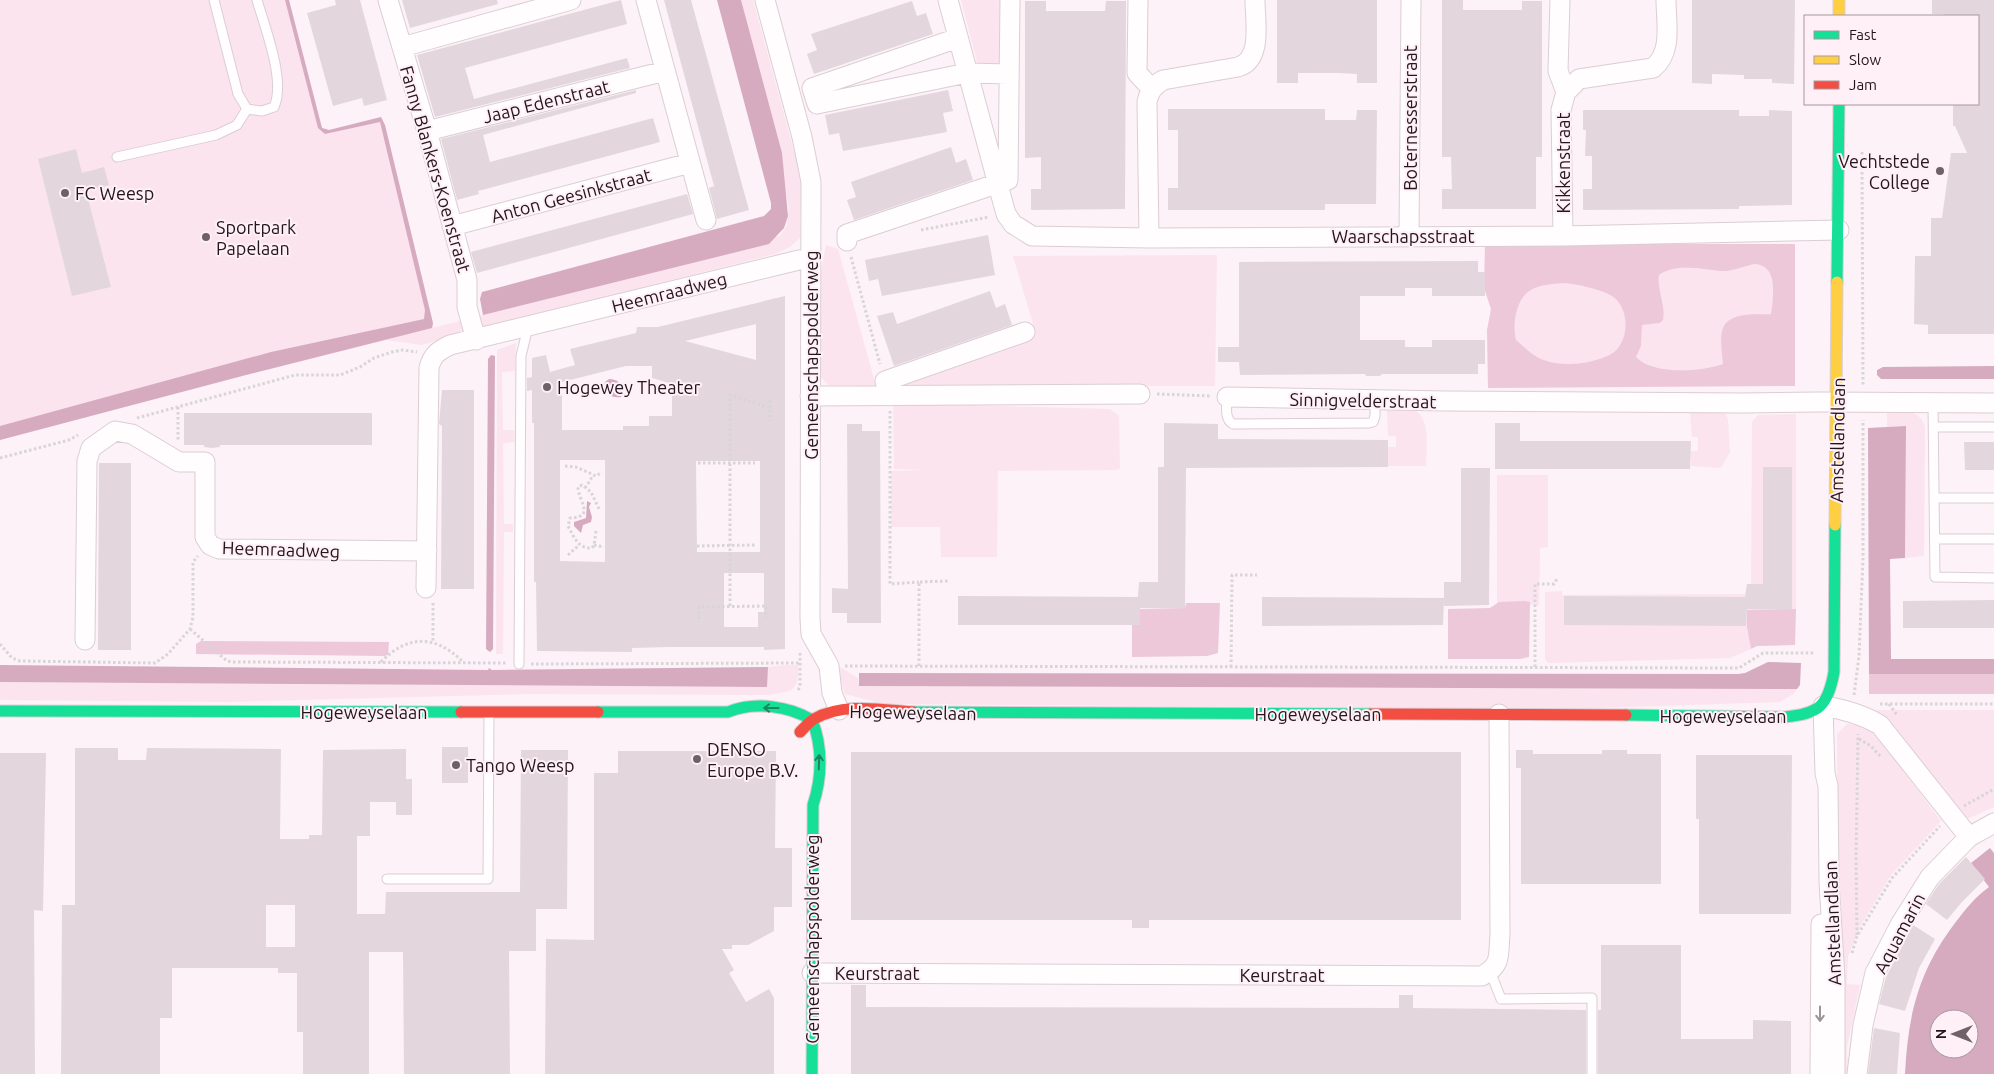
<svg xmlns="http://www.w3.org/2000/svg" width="1994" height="1074" font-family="Ubuntu,sans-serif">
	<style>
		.green { fill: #fbe4ee }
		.forest { fill: #edc8d9; fill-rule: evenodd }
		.water { fill: #d6abbf; fill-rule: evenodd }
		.building { fill: #e3d7dd; fill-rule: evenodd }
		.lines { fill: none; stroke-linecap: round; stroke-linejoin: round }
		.lane-casing { stroke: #daced4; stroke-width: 11 }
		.street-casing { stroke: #daced4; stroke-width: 21 }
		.fast-casing { stroke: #daced4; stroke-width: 13 }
		.slow-casing { stroke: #daced4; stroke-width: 13 }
		.jam-casing { stroke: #daced4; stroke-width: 13 }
		.path { stroke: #d7d5d6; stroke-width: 3; stroke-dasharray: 2.5 2.5; stroke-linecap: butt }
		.lane { stroke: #fffdfe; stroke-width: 9 }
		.street { stroke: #fffdfe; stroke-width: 19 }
		.fast { stroke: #16e098; stroke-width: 11 }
		.slow { stroke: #ffcf43; stroke-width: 11 }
		.jam { stroke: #f24e42; stroke-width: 11 }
		.oneway { stroke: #1b8560 }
		.oneway2 { stroke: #9c9598 }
		.poi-dot { fill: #6e6268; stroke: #ffeff6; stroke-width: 2 }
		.labels { text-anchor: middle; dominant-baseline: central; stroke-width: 4; stroke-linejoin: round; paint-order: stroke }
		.street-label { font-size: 18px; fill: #22151b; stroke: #ffeff6 }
		.poi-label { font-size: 18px; fill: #22151b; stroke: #ffeff6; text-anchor: start }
	</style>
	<rect width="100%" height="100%" fill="#fcf2f7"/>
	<path class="green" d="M0,0H289L322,128L329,130L381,117L385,125L433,323V328L780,236L787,225L789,207L774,144L735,0H753L798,166L801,187L800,238L790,247L775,254L455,335L422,345L386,340L246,375L0,440Z
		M961,0H1001V65L978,66Z
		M826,245L838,249L876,386L828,385L819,375L818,289Z
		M1217,255L1215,386L894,385L1036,334L1013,256Z
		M1755,264C1779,266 1773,297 1771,314L1734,317L1722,331L1723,364C1701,372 1653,375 1636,357L1641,346L1642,325L1660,323C1669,301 1657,295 1659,275C1676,263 1701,269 1720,271C1732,272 1744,266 1755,264Z
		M1565,283C1580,285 1596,288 1610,295C1630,305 1631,342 1611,354C1591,365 1557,368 1536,357C1529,352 1522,345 1515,340C1512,325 1516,298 1531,290C1541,284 1554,284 1565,283Z
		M516,343L515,371L502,372L503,430H514L515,442L503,443L504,524H513V532H504L503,654H496L497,350Z
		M893,403L1110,409L1119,416L1120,468L1118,470L998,471L997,557H941L940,527H891V471L925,470L894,469Z
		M1412,409C1432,417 1426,448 1426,466H1388V447H1396V436H1388L1387,410Z
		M1887,411C1902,412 1920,408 1925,427L1924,556L1905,558L1906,426L1887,427Z
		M1690,413H1725L1728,419L1730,452L1721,468L1691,466L1690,451H1698V437H1692Z
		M1796,414V609L1747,627L1751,649L1730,658L1548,663L1545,659V592L1562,591V595L1751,594L1752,422L1758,415Z
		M1497,475H1548V547L1540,548L1539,605H1497Z
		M785,665H798C800,693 790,692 766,695L530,694L230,702L0,700V682L766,687L768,667Z
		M840,667L858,678L859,686L1797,689L1793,694L1780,702L1566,709L883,704L845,694L841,683Z
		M1876,710H1994V807L1967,819Z
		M1848,723L1872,730L1941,821L1891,875L1861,925L1848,956L1847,984L1860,985L1847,1047L1848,1074H1839L1837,734Z"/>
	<path class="forest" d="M1485,244H1795V386L1488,388L1487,330L1491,309L1484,288ZM1755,264C1779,266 1773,297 1771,314C1755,315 1727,311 1722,331C1720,340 1722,354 1723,364C1701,372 1653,375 1636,357L1641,346L1642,325L1660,323L1663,320C1666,304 1657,290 1659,275C1676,263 1701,269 1720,271C1732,272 1744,266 1755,264ZM1565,283C1580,285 1596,288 1610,295C1630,305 1631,342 1611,354C1591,365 1557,368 1537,357C1529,352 1522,345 1516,340C1512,325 1516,298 1531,290C1541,284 1554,284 1565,283Z
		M1525,601L1530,602L1529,657L1520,659H1448V609L1490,608L1499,602Z
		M1186,603H1220L1218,653L1207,656L1132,657V625L1138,609L1185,608Z
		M1796,609L1795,645L1757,646L1751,649L1747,627V610Z
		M201,641L389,642L388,655L384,656L196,654V644Z
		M1869,674H1994V694H1869Z"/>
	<path class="water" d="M285,0H289L322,128L329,130L381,117L385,125L433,323L432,328L246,375L0,440V426L271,352L424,319L425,310L380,122L325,134L318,128Z
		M717,0H741L782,153L788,216L784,228L769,244L483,315L480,299L482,292L764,216L771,209V203Z
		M491,355L495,356L493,649L490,652L486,649L488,359Z
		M1994,366V379H1881L1877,375V370L1883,367Z
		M609,379C618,379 622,384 624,392L621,397C611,399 603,392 605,382Z
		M1906,426L1905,558L1890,559L1891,659H1994V674H1869L1868,428Z
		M587,501L591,503L589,507L592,517L591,522L583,525L581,533L574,526V522L586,518Z
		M1768,662L1801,663L1800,685L1797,689L859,686V673L1738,674L1745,673Z
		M0,665L488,670L489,668L492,670L768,667L767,687L0,682Z
		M1990,848L1994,853V1074H1905C1908,1015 1918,972 1955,923C1965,910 1975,897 1989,887L1971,863ZM1939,1019H1969V1049H1939Z"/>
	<path class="building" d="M335,0H360L387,100L364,106L362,98L333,106L307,13L336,5Z
		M402,0H497L498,4L410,28Z
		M621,0L627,24L465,68L474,99L627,58L630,68L435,117L417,55Z
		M664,0H691L749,210L717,219L709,188L714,186Z
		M1277,0H1377V83H1357V74L1339,73H1298V83H1277Z
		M1442,0H1463V10H1522V1H1542V157H1536V209H1442V189H1452L1451,157H1442Z
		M1692,0H1795L1794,84L1772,83V79H1744V75L1712,74V84L1692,83Z
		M1932,0H1994V334H1928V325L1914,324L1915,256H1931V218H1942L1951,153H1967L1955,126H1953V105L1957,104H1978V16H1944V14H1932Z
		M912,1L917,16L926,13L933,34L814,74L807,54L817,50L811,34Z
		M1025,1H1046V11H1105L1106,1H1126L1125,209L1031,210V189H1041V157L1025,158Z
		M636,90V93L483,135L490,162L653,118L660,142L478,191L479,194L457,200L441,139Z
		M948,90L953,111L943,113L947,132L843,151L839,133L829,135L825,115Z
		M1168,109H1325V120H1356L1357,110H1377L1376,204H1325V210H1168V188H1178V130H1168Z
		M1583,110H1739V116H1769V110L1792,111V205L1739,206V209L1583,210V189H1592V156H1585L1586,130H1583Z
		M951,147L956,163L966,159L973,180L854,220L847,200L856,197L851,182Z
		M76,149L82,173L104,167L109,185L86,191L111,287L72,296L38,159Z
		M687,194L693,214L477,273L471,252Z
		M988,235L995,275L882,296L878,279L869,281L865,260Z
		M1478,261V272H1485V296H1432V288H1405V296H1360V340H1405V347H1432V340H1485V364H1478V374H1382L1380,376H1366L1365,374L1240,375L1239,362H1218V347H1239V262Z
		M990,291L996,308L1005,304L1012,325L894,366L877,316L893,312L897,324Z
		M785,296V649L764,650V647H669L632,648V652L537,651L536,582H534V423H532V390L527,391V378L532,377V358L546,355L550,372L575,365L570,349L636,333L637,327H658ZM756,324V360L685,341ZM626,366H652V378L672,384V416H649V426H623V430H562V382ZM560,460H605V562L560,561ZM696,461H760V552H697ZM724,573H764V612H758V627H724Z
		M442,390H474V589H441L442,426L439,424Z
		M184,413H372V445H220V447L212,448L204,447V445H184Z
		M1164,423L1218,424V439L1388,440V467L1186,468L1185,608H1140V625H958V596L1138,597L1139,582H1158V467H1164Z
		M1495,423H1520V441H1691L1690,469H1495Z
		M847,424H862V431H880L881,623H847V613H832V588L848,589Z
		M1964,442H1994V470H1965Z
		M99,463H131V650H98Z
		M1763,467H1792V609H1747L1746,626L1564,625V596L1745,597L1747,584H1763Z
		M1461,468H1490L1489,605L1444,606V582H1461Z
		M1262,597L1444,598L1443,625L1262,626Z
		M1994,600V628H1903V601Z
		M442,747H468V783H442Z
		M75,748H118V760H146L147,748L281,749L280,839H309V835H322L323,750L406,749V779H412V815H396V802H370V836H357V914H385L386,892H520L521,750H568L567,909H536V951H509L510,1074H404L403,952H369V1074H303V1032H297V973H278V968H172V1018H160V1074H61L62,905H75ZM266,905H295V947H266Z
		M1516,750H1533V754H1602V750H1627V754H1661V884H1521V768H1516Z
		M618,751H776L775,848H792V907H774V931L748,945H732V949H722L734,970L729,973L746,1002L769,989L774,998V1074H545L546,939L594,940V773H618Z
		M851,752H1461V920H1149V928H1132V920H851Z
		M0,753H46L43,911L34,910L35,1074H0Z
		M1696,755H1792L1791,914H1699V819H1696Z
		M1966,857L1985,879L1961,903L1947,920L1926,904L1939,884Z
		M1913,925L1935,939L1919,968L1905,1011L1879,1004L1886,977Z
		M1601,945H1681V1039H1753V1020L1791,1021V1074H1598V1010H1601Z
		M851,985H866V1007L1399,1008V995H1413V1008L1586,1010V1074H851Z
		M1874,1028L1900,1033L1897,1074H1868Z"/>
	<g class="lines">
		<g class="lane-casing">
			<path id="lane" d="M214,0L238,94L247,109L262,111L274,107C286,81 265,28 257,0
				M117,157L216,135L237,125L247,109
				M1227,397C1227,407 1224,419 1233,424L1369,423L1373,422L1375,416V400
				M1933,403L1935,577L1994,578
				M1934,427H1994
				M1934,498H1994
				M1935,539H1994
				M519,664L521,356L528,327
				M387,879H488L489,713
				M1490,971L1501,999L1592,998V1074"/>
		</g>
		<g class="street-casing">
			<path id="street" d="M388,0L427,131L467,280V307L476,340
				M646,0L706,220
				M765,0L802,137L811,182L810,618L811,634L829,666L832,693L839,710
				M948,0L1006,214L1013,224L1032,236L1149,238L1563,236L1839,230
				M1138,0L1137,73L1152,89
				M1560,0L1558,71L1566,92
				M958,38L812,88L817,104L967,73L1009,74
				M402,47L571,0
				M427,131L665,71
				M452,226L690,163
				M1409,236L1411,0
				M1563,236L1561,110L1566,92L1579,79L1653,68C1673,52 1666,23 1666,0
				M1149,238L1147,102C1149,92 1153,86 1163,80L1238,67C1263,60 1255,21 1255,0
				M847,241V234L1008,180L1010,0
				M810,396L1140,394
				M889,396L885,381L1025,332
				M1227,397L1445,401L1743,403L1819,402L1994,403
				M426,588L429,368C432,355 438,351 450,345L799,260L811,259
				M85,640L87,461L91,448L115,431L132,434L179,462H205V537L210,545L219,549L427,551
				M812,973L1482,976C1502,965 1498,956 1500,935L1499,714
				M1820,1074L1821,924
				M1835,1074V979L1829,882L1828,786L1825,773L1823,706C1843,709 1862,714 1880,725L1969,837
				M1857,1074L1863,1025L1875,973L1901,923L1930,877L1969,837L1994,823"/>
		</g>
		<g class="fast-casing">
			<path id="fast" d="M1837,282L1839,104
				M0,711L461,712
				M598,712H728C754,701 789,706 812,720
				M914,712L1370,714
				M1626,715L1785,717C1819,714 1828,706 1834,672L1835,525
				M812,720C823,747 822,778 813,805L812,1074"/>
		</g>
		<g class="slow-casing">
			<path id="slow" d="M1839,0V16
				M1835,525L1837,282"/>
		</g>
		<g class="jam-casing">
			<path id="jam" d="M461,712H598
				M1370,714L1626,715
				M800,732C804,728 809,722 814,719C844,702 882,710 914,712"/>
		</g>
		<path class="path" d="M1862,152L1863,386
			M921,230L989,217
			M851,257L880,364
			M1157,394L1211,396
			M770,400V421
			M178,407V441
			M890,411V584L919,582
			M137,418L295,375H340L360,367L374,358L392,352L403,350L417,352
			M0,458L69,440L78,435
			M698,463H755
			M565,466L576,467L596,476L602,472
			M585,488L591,479V475
			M596,531L594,545L592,548C578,549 574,537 568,526L570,518C596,517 578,501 578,487L582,485L591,492L599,509
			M594,545L604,547
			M697,546L756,545
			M568,555L579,545
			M433,603V643
			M730,606V395L770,408
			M699,619V607L766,606V618
			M190,629L227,661L234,662L508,663
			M0,644L12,658L20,661L155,663L168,654L190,629L193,617V562L198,556
			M381,662C408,634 436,635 463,662
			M531,664L800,663
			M845,666L1739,668L1763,653H1814
			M919,666V582L948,581
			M1231,667L1232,575H1257
			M1535,667V584H1554L1558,577
			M798,690L800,687V652
			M1854,695L1859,656L1863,559V420
			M1880,704H1994
			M1889,704L1897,715
			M1859,739L1871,746L1881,757
			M1964,806L1994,789
			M1857,935L1856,859L1858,734
			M1852,953L1857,936L1892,878L1940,826"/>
		<use href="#lane" class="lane"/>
		<use href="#street" class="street"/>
		<use href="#fast" class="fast"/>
		<use href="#slow" class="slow"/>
		<use href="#jam" class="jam"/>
	</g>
	<defs><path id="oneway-shaft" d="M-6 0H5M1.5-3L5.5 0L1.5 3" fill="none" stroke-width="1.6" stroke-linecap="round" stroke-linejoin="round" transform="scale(1.25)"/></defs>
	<g class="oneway">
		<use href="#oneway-shaft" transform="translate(771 708) rotate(180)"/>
		<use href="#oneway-shaft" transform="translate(819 762) rotate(-88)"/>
	</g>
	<use class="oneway2" href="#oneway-shaft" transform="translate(1820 1014) rotate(90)"/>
	<g class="poi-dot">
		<circle cx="1940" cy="171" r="5"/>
		<circle cx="65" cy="193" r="5"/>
		<circle cx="206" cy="237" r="5"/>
		<circle cx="547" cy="387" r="5"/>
		<circle cx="697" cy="759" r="5"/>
		<circle cx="456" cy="765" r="5"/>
	</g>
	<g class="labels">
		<g class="street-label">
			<text transform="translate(546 101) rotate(-14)">Jaap Edenstraat</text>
			<text transform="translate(1410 118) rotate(-90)">Boternesserstraat</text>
			<text transform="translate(1563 163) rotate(-90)">Kikkenstraat</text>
			<text transform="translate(436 169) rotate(74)">Fanny Blankers-Koenstraat</text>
			<text transform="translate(571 195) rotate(-15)">Anton Geesinkstraat</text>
			<text x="1403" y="236">Waarschapsstraat</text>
			<text transform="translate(669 292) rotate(-14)">Heemraadweg</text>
			<text transform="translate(811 355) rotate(-90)">Gemeenschapspolderweg</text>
			<text transform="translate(1363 400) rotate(1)">Sinnigvelderstraat</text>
			<text transform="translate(1837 440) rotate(-89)">Amstellandlaan</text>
			<text transform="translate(281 549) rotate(2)">Heemraadweg</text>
			<text x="364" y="712">Hogeweyselaan</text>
			<text transform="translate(913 712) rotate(1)">Hogeweyselaan</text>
			<text x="1318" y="714">Hogeweyselaan</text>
			<text x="1723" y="716">Hogeweyselaan</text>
			<text transform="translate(1832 923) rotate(-92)">Amstellandlaan</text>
			<text transform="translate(1899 933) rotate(-62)">Aquamarin</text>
			<text transform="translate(812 939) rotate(-90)">Gemeenschapspolderweg</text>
			<text x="877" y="973">Keurstraat</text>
			<text x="1282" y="975">Keurstraat</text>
		</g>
		<g class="poi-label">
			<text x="1930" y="161" text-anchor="end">Vechtstede<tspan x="1930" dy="21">College</tspan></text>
			<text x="75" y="193">FC Weesp</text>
			<text x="216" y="227">Sportpark<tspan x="216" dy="21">Papelaan</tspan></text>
			<text x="557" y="387">Hogewey Theater</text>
			<text x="707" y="749">DENSO<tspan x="707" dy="21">Europe B.V.</tspan></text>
			<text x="466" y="765">Tango Weesp</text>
		</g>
	</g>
	<rect x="1804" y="15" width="175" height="90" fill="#ffeff6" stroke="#a7989e"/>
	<rect x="1814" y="31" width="25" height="8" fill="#16e098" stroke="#a7989e"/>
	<text x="1849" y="40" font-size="15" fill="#22151b">Fast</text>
	<rect x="1814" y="56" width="25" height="8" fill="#ffcf43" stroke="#a7989e"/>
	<text x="1849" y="65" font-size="15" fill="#22151b">Slow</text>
	<rect x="1814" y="81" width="25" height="8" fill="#f24e42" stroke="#a7989e"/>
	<text x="1849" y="90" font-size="15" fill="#22151b">Jam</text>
	<g transform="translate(1954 1034) rotate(270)"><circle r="24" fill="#ffeff6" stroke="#a7989e"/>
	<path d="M0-4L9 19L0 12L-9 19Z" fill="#6e6268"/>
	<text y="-8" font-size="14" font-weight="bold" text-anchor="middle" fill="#22151b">N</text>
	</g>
</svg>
